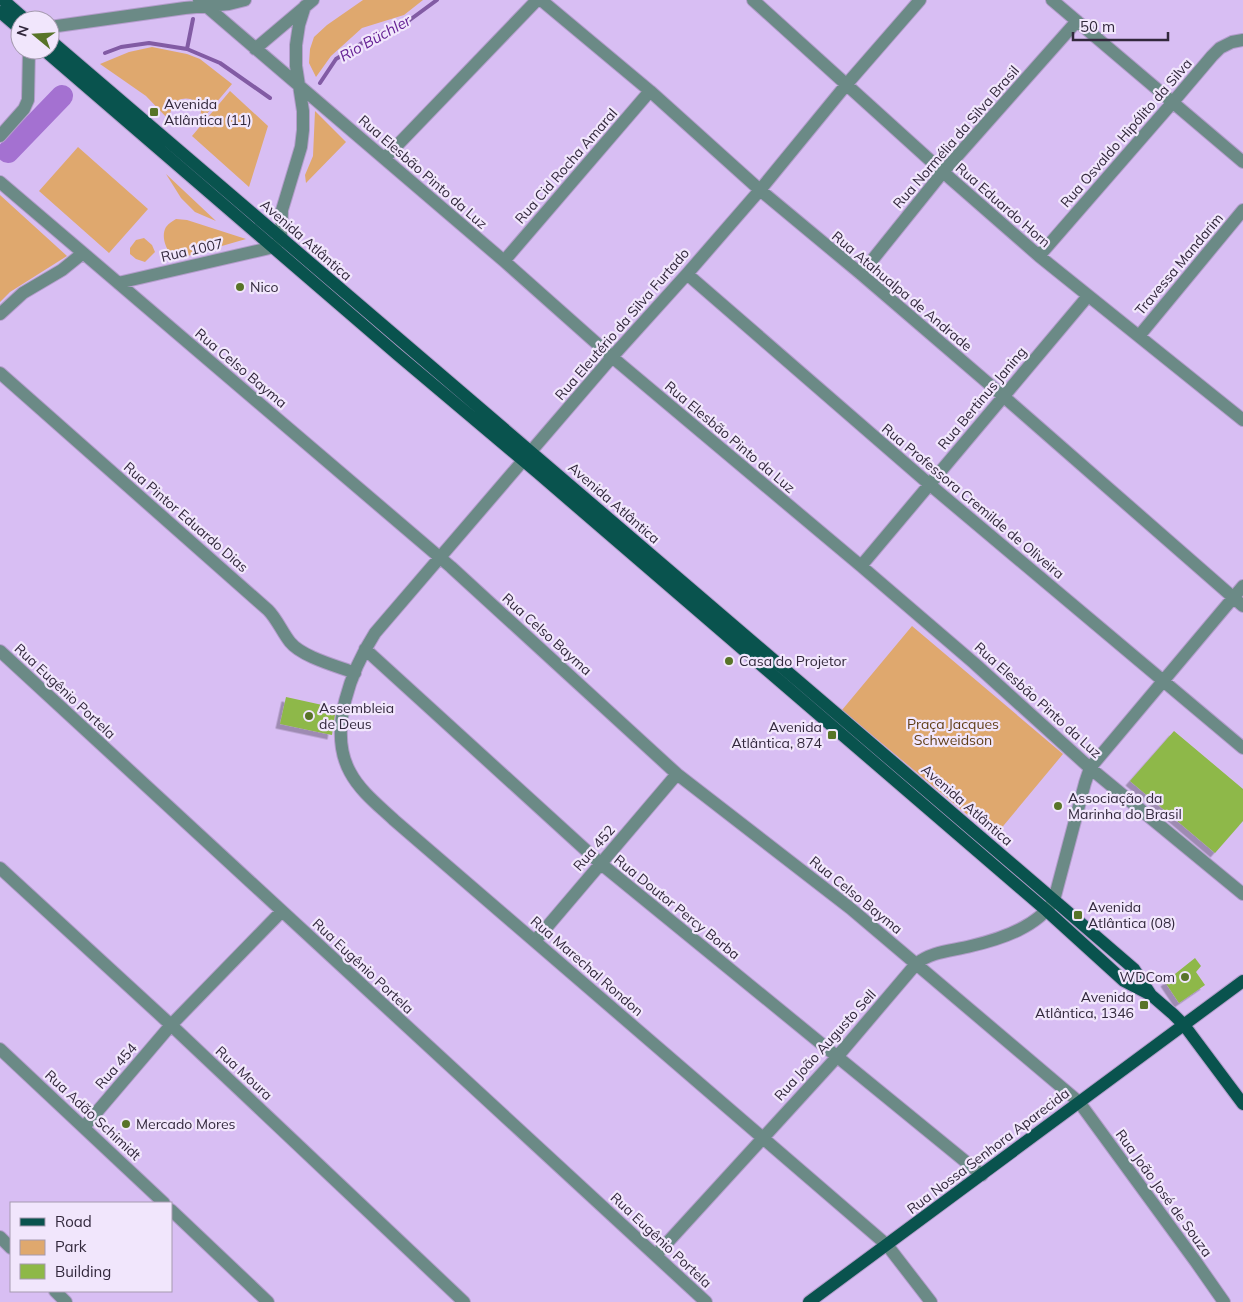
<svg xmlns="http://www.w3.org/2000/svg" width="1243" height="1302" font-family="Mulish,sans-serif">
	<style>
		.green { fill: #dfa86e }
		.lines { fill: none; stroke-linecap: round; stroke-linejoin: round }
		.stream { stroke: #825ba4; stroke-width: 4 }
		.river { stroke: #a471d1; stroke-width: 22 }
		.building { fill: #8eb848; filter: url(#shadow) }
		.minor-casing { stroke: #b39dcb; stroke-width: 14 }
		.major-casing { stroke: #b39dcb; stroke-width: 14 }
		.minor { stroke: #6b8a86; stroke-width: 12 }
		.major { stroke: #09534e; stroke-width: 12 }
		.poi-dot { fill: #587428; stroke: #f1e6fc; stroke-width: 2 }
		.labels { text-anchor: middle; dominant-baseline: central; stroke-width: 4.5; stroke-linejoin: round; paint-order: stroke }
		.poi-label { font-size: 14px; fill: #32283c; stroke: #f1e6fc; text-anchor: start }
		.street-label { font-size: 14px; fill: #32283c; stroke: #f1e6fc }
		.park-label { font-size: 14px; fill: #5f3d16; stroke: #f1e6fc }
		.water-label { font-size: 15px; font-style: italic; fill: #652194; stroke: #f1e6fc }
	</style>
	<defs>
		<filter id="shadow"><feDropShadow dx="-4.5" dy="4.5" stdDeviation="0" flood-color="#0004"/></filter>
	</defs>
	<rect width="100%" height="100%" fill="#d8bef3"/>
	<path class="green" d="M363,0H423L404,15L362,28L331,56L316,77L309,63L310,49L314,37L327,25Z
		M152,47L187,54L200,59L232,84L199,123C199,119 201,115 201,111C198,96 178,94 172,108C170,111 170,116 169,120L146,96L100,64L129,52Z
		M230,91L268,126L249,187L192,136Z
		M315,111L346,142L306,183L305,175L313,156Z
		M78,147L148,209L109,253L39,191Z
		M166,174L216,221L195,212L181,198Z
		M0,195L67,256L10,292L0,302Z
		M176,219L187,220L246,239L177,259C167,254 160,237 166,227C169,223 173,221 176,219Z
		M144,238L152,245L155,252L145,262L136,259L130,254V248L136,240Z
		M912,626L1063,754L994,837L842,710Z"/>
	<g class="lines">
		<path class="stream" d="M187,49L193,19
			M105,53L121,47L149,43L187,49L220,63L270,98
			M320,83L336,59L377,34L407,22L437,0"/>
		<path class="river" d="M8,152L62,96"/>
	</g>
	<path class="building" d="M286,697L336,708L332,735L280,724Z
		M1174,731L1243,789V821L1215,853L1130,781Z
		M1195,958L1201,966L1196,972L1205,985L1179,1003L1165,982Z"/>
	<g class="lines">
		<g class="minor-casing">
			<path id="minor" d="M199,0L504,261L612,357L861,566L974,663L1090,768L1243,894
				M541,0L650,91L760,190L861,274L1003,396L1243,606
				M753,0L943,172L1039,256L1243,420
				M920,0L846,85L760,190L687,274L612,357L375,633C352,669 327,730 350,772C360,791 378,805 394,820L887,1245L931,1302
				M1052,0L1243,162
				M50,27L185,8L229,4L245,0
				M255,49L313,0
				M0,136L24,109L28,100L29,50
				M385,158L537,0
				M0,182L451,567L677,774L850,908L1079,1102L1196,1262L1224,1302
				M1039,256L1173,102L1212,56L1220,48L1232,42L1243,40
				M504,261L650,91
				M687,274L929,484L1243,748
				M861,274L943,172L1077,21
				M118,283L274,247L281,238L282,210L301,147L303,130V111L296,66V45L299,25L305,6
				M0,314L23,293L62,270L83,253
				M1139,336L1243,210
				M0,373L268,610C277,619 282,632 290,642C302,657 337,666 355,673
				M861,566L1088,296
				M365,649L600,863L982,1175
				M0,651L706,1302
				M0,868L171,1025L464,1302
				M535,941L677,774
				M0,1049L164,1203
				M84,1127L171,1025L282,911
				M171,1210L268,1302
				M0,1237L11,1248
				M656,1255L837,1057L916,964C932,951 952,951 971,946C1001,939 1038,927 1054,900L1085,783L1090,768L1243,586
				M55,1291L66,1302"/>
		</g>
		<g class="major-casing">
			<path id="major" d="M3,0L26,20
				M0,12L20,29
				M50,40L1054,900L1134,969L1151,995
				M44,50L398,355L538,473L1047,911L1124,981L1151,995L1173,1014L1184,1025L1243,1104
				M809,1302L1243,981"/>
		</g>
		<use href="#minor" class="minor"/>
		<use href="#major" class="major"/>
	</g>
	<g class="poi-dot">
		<rect x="149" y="107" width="10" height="10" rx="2.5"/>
		<circle cx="240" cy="287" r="5"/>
		<circle cx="729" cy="661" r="5"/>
		<circle cx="309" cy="716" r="5"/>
		<rect x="827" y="730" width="10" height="10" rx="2.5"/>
		<circle cx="1058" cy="806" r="5"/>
		<rect x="1073" y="910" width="10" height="10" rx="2.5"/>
		<circle cx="1185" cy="977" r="5"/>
		<rect x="1139" y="1000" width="10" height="10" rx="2.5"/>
		<circle cx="126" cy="1124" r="5"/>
	</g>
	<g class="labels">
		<g class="poi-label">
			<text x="164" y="104">Avenida<tspan x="164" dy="16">Atlântica (11)</tspan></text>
			<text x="250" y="287">Nico</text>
			<text x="739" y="661">Casa do Projetor</text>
			<text x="319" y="708">Assembleia<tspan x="319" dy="16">de Deus</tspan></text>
			<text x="822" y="727" text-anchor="end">Avenida<tspan x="822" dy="16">Atlântica, 874</tspan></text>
			<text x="1068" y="798">Associação da<tspan x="1068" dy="16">Marinha do Brasil</tspan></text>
			<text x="1088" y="907">Avenida<tspan x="1088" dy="16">Atlântica (08)</tspan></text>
			<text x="1175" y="977" text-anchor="end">WDCom</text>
			<text x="1134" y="997" text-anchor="end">Avenida<tspan x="1134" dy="16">Atlântica, 1346</tspan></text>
			<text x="136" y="1124">Mercado Mores</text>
		</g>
		<g class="street-label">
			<text transform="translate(1126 133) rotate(-49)">Rua Osvaldo Hipólito da Silva</text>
			<text transform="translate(956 137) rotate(-49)">Rua Normélia da Silva Brasil</text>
			<text transform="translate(566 166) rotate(-49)">Rua Cid Rocha Amaral</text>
			<text transform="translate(423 172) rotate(41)">Rua Elesbão Pinto da Luz</text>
			<text transform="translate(1003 205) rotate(41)">Rua Eduardo Horn</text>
			<text transform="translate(306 240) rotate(41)">Avenida Atlântica</text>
			<text transform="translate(192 250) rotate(-13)">Rua 1007</text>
			<text transform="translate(1179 264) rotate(-50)">Travessa Mandarim</text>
			<text transform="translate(902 291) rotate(40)">Rua Atahualpa de Andrade</text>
			<text transform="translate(622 324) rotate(-49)">Rua Eleutério da Silva Furtado</text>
			<text transform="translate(241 368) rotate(40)">Rua Celso Bayma</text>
			<text transform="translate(982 398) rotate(-50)">Rua Bertinus Janing</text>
			<text transform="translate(730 437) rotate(40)">Rua Elesbão Pinto da Luz</text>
			<text transform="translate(973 501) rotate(40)">Rua Professora Cremilde de Oliveira</text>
			<text transform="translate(614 503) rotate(41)">Avenida Atlântica</text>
			<text transform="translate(186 517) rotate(41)">Rua Pintor Eduardo Dias</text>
			<text transform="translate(547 634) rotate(42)">Rua Celso Bayma</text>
			<text transform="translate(65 691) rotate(43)">Rua Eugênio Portela</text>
			<text transform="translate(1038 700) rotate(42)">Rua Elesbão Pinto da Luz</text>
			<text transform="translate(967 805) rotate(41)">Avenida Atlântica</text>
			<text transform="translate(594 848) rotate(-49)">Rua 452</text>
			<text transform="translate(856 895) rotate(39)">Rua Celso Bayma</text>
			<text transform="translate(677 907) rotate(39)">Rua Doutor Percy Borba</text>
			<text transform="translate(363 966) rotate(43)">Rua Eugênio Portela</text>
			<text transform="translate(587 966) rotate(41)">Rua Marechal Rondon</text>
			<text transform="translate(825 1045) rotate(-48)">Rua João Augusto Sell</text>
			<text transform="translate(116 1066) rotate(-49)">Rua 454</text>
			<text transform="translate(244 1073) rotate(43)">Rua Moura</text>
			<text transform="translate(93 1115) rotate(43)">Rua Adão Schimidt</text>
			<text transform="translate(988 1151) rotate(-37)">Rua Nossa Senhora Aparecida</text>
			<text transform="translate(1164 1193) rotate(54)">Rua João José de Souza</text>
			<text transform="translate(661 1240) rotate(43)">Rua Eugênio Portela</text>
		</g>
		<g class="park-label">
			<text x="953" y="724">Praça Jacques<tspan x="953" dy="16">Schweidson</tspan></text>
		</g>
		<g class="water-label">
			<text transform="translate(375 38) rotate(-29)">Rio Büchler</text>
		</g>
	</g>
	<rect x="10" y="1202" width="162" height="90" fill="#f1e6fc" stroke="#a59aaf"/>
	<rect x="20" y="1218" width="25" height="8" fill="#09534e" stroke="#a59aaf"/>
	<text x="55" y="1227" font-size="15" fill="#32283c">Road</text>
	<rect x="20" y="1240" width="25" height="15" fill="#dfa86e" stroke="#a59aaf"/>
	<text x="55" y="1252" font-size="15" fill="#32283c">Park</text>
	<rect x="20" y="1264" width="25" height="15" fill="#8eb848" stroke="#a59aaf"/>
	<text x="55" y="1277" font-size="15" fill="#32283c">Building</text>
	<g transform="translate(35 35) rotate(288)"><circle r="24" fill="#f1e6fc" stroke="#a59aaf"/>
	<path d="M0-4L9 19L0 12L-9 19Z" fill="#587428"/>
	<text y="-8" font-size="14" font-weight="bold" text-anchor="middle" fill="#32283c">N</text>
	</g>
	<path d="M1073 32v8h95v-8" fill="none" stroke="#32283c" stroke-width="2.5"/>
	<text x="1080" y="32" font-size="15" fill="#32283c" stroke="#f1e6fc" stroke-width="4" paint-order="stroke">50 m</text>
</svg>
